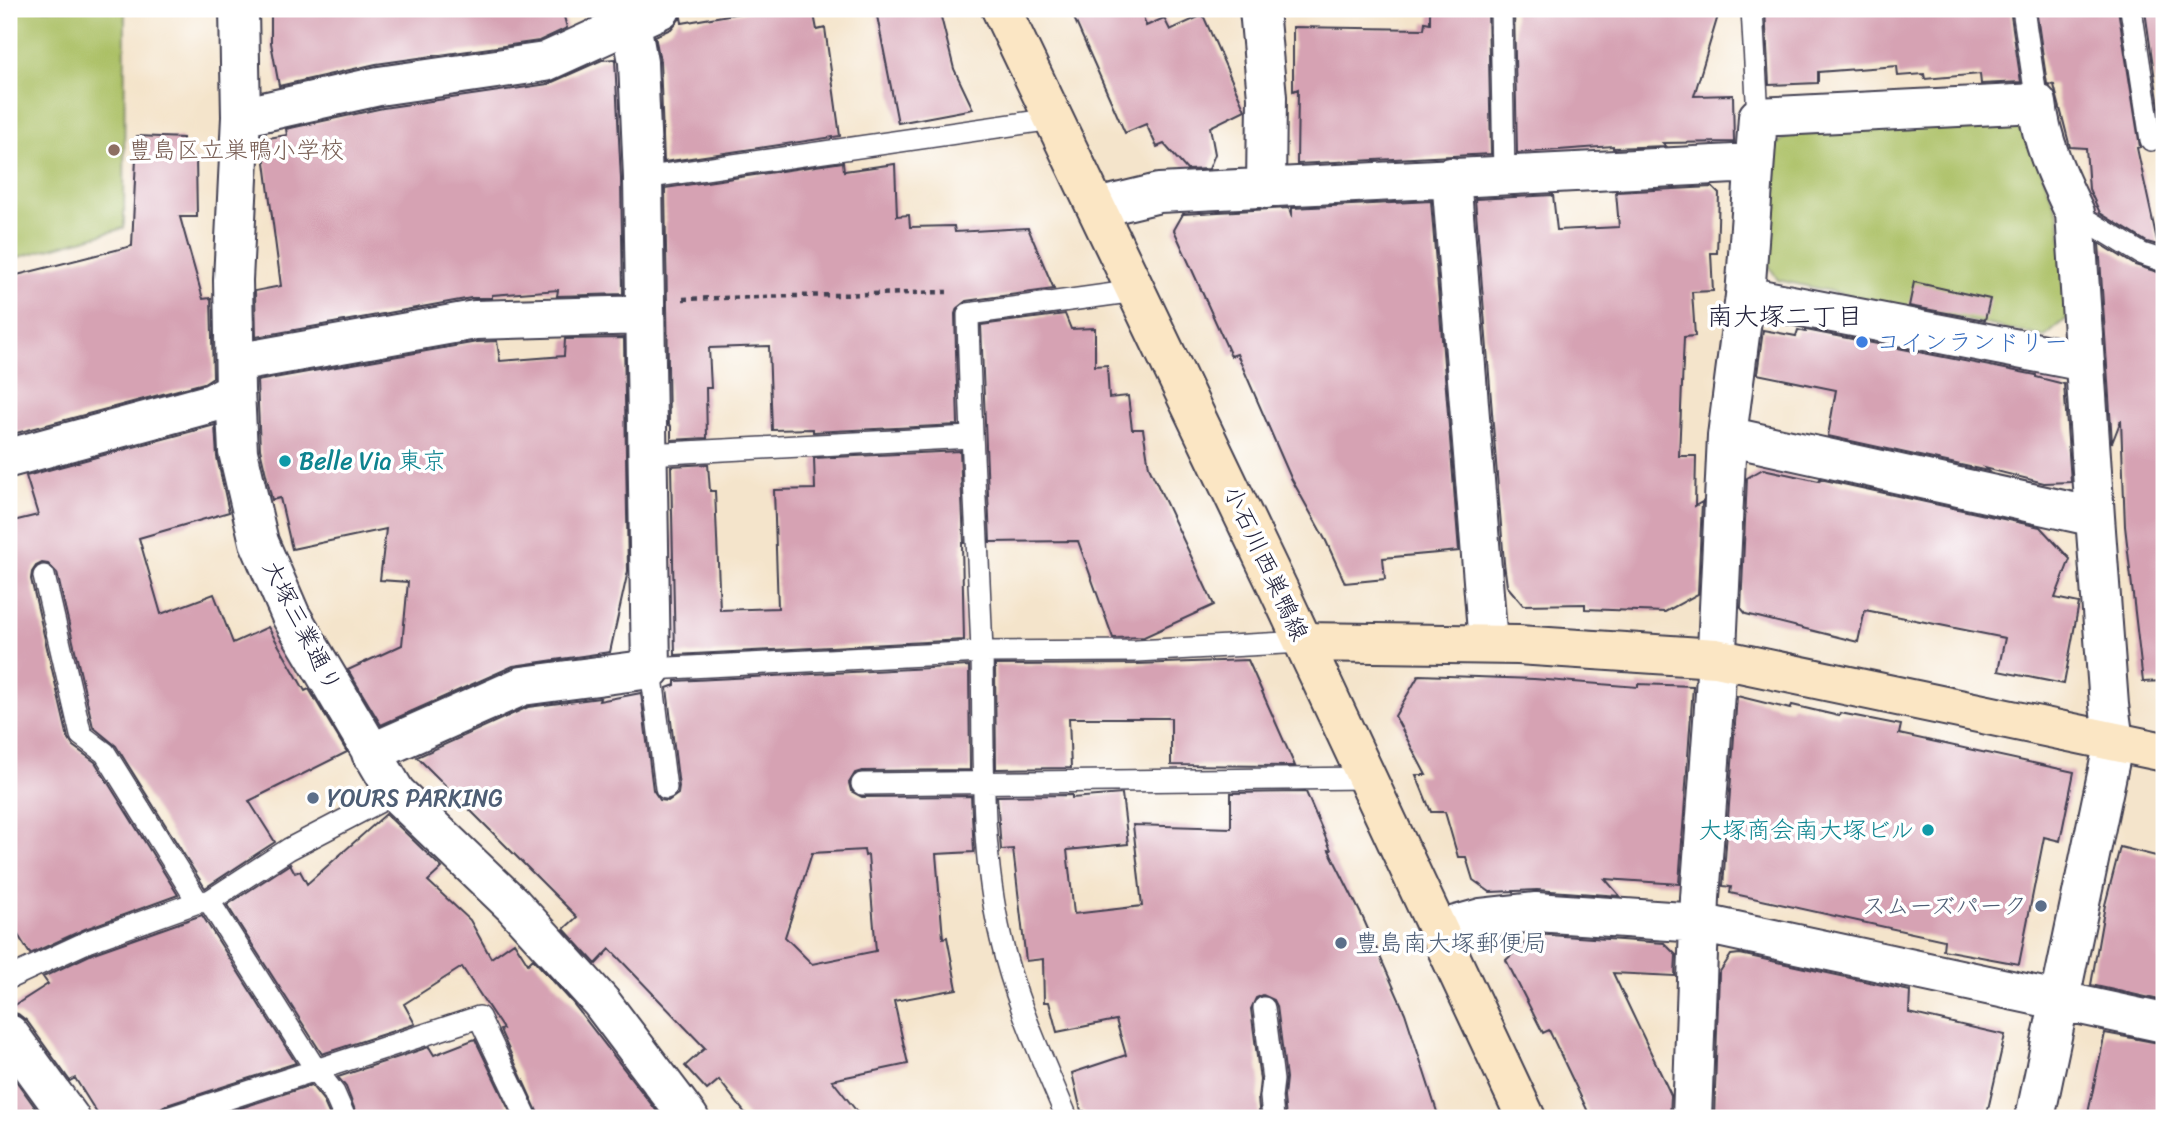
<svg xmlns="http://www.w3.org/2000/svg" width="2173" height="1127" font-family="Sriracha,'Klee One',sans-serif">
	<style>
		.green { fill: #abc065; stroke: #667150; stroke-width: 2 }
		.building { fill: #d6a2b3; fill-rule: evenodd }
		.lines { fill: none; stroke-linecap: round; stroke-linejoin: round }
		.lane-casing { stroke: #423f51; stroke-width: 24 }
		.street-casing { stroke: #423f51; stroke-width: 42 }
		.secondary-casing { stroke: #423f51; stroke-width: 42 }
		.path { stroke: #423f51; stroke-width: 4.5; stroke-dasharray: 5 5; stroke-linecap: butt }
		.lane { stroke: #fff; stroke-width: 21 }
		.street { stroke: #fff; stroke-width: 38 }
		.secondary { stroke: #fbe6c4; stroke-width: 38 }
		.education-dot { fill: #8d6e63; stroke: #fff; stroke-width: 2.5 }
		.shop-dot { fill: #3f7fe0; stroke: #fff; stroke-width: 2.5 }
		.culture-dot { fill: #0f9aa8; stroke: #fff; stroke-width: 2.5 }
		.service-dot { fill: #5c6f8a; stroke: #fff; stroke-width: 2.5 }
		.labels { text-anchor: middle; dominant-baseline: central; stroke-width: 7; stroke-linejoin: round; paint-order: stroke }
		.education-label { font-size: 24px; fill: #785e54; stroke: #fff; text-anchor: start }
		.shop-label { font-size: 24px; fill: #366cbe; stroke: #fff; text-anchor: start }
		.culture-label { font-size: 24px; fill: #0d838f; stroke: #fff; text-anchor: start }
		.street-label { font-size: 24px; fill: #22223b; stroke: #fff }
		.service-label { font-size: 24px; fill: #4e5e75; stroke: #fff; text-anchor: start }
		.neighbourhood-label { font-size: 26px; fill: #22223b; stroke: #fff }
	</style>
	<rect width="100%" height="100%" fill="#fff"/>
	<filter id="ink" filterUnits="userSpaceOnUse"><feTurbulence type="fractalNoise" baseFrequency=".0143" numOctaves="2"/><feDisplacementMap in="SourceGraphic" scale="14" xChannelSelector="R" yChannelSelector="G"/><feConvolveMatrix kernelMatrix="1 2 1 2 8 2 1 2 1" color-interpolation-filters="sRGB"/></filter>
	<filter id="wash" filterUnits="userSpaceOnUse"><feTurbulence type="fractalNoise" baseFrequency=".00686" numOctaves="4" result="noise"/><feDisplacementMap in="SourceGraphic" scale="28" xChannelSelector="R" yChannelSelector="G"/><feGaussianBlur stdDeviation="1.57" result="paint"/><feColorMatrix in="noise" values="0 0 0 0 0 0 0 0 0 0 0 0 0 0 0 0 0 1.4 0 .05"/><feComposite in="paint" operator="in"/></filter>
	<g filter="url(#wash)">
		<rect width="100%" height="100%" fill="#f4e4cb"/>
		<path class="green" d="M9,9H125L124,228L9,260Z
			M2005,119L2026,129L2059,216L2071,315L2045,337L1778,280L1762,255L1773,147L1799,126Z"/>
		<g id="blocks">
			<path class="building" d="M271,9H562L567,28L539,41L376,64L279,86L271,43Z
				M763,9H813L817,30L825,28L840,136L664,162L660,61L655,36L671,29L681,17L682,23Z
				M905,9H939L954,69L973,109L898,123L877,16Z
				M1070,9H1141L1146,26L1164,18L1170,30L1203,15L1245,110L1210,127L1215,154L1209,169L1187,170L1164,144L1157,147L1146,124L1125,133Z
				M1430,9H1488L1491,154L1297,164L1298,89L1293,91V27L1424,29L1425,22L1430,23Z
				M1514,9H1720L1694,96L1733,95L1734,142L1663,143L1666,146L1613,148V146L1517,153Z
				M1765,9H2010L2021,82L1981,84L1980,74L1925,79L1924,74L1898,76L1897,66L1818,72V83L1769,85Z
				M2036,9H2118L2140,147L2137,148L2158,245L2147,242L2100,213L2089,189L2086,148L2070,147L2054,85L2047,84Z
				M2154,9H2164V141L2145,11Z
				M615,59L621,179L623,294L557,296L558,290L492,295V298H471L256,337L255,291L281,286L262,139L287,135L286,129L383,108L548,84L602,60Z
				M137,136L183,138L182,157L196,158L197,217H180L203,299L211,298L213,377L204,383L9,435V277L132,246Z
				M843,162L844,171L895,164L897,216L909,215L910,227L954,226L955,232L1028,228L1054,289L966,301L957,308L955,314L958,425L813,432V429L772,430L769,346L709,348L711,388H706L707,438L671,440V426L669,425L665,188Z
				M1712,187L1719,194L1717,253H1711L1713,291L1692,292L1695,336L1684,337L1679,456H1696L1695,506L1702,502L1698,594L1665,612L1585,609V604L1523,605L1507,586L1504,563L1475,199L1553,195L1557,230L1619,227L1616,192Z
				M1431,201L1459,551L1383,558L1385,579L1345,583L1326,541L1291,478L1237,354L1231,356L1174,230L1183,214L1289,208L1292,217V208Z
				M2099,243L2135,265L2164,274V681L2143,682L2125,526L2121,420L2112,443Z
				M1914,282L1990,299L1985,320L1909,306Z
				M1065,314L1071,329L1095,328V366L1107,365L1109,398L1128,396L1132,429H1143L1149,467L1214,605L1144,637L1113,638L1078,541L990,542L981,325Z
				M1763,330L1796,336L1798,330L1806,332V330L2036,375V377L2064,384L2071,482L2044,483L1985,468L1988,471L1828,436L1836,390L1757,374Z
				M624,338L628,571L610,652L513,666L381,725L348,670L402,645L408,582L380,580L386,529L292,549L280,498L272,500L260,449L257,381L477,342L497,341L500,361L564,356L565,339Z
				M215,425L217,457L229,512L139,538L161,614L214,594L233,643L268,627L305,691L309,689L347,752L249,801L275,842L205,888L116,746L93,727L57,573L48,564L42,563L36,566L32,572L31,579L68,738L73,746L95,762L178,895L85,929L30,954L18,935L9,940V522L38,515L26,476Z
				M960,451L964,543H962L964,640L675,655L671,466L708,464L710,491H715L720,610L778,608L774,490L815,489L814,458Z
				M1763,469L1819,481L1820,479L2040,527L2070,559L2055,598L2079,603L2064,684L1998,671L2005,638L1865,610L1858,642L1746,614L1741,608L1747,478Z
				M1248,660L1295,766L1171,765V718H1069L1071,768L996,769L995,665L1136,664Z
				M969,666L970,770L862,771L855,773L849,783L851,791L862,797L971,796L974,852L936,854L943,938L947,937L957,989L894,1001L908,1064L832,1080L862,1118H749L719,1080L707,1090L685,1066L705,1048L610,949L596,964L564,929L577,917L417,757L528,707L600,698L599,701L641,693L653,790L660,800L668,801L678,794L679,787L667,688L675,685V681ZM864,850L865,856L868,855L876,951L812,964L785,937L812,853Z
				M1419,675L1534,679L1638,687V684L1693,686L1679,884L1605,879L1620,896L1537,890L1490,892L1473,880L1466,857H1458L1445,812H1431L1416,775H1426L1395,716Z
				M1737,696L1790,709L1792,705L1839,716L1840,713L1901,725L1899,734L2074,772L2060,841L2044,837L2019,964L1943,950L1944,940L1730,893L1731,887L1723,886Z
				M1306,792L1331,850H1329L1363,918L1405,1013L1439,1118H1286L1284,1097L1286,1078L1277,1006L1274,1000L1263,995L1256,998L1251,1009L1260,1080L1258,1098L1260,1118H1086L1084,1111H1081L1072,1073L1126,1055L1116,1020L1057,1032L1049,1002H1044L1043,959L1026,961L1013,849L1001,850L997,796L1072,795V798L1122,794L1128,844L1067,850L1074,914L1142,906L1133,825L1231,828V793Z
				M386,814L442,868L428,881L470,920L491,958L514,942L528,964L533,959L572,1002L662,1118H540L500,1030L503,1029L462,967L404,1004L415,1024L322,1054L227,905L290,864L295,873L300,871L307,884Z
				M2120,847L2164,858V1001L2091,985L2105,905Z
				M202,915L296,1063L164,1106L158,1110L155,1118H100L75,1078L70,1081L27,1021L18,1014L9,1012V1009L48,984L43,977L94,953Z
				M1535,934L1664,943L1676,955L1675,976L1613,973L1671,1095L1670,1118H1591L1549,1030L1543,1033L1506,960Z
				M1740,954L1910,991L1909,1013L2005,1035L1986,1118H1714L1719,973L1731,955Z
				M2105,1033L2164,1044V1118H2087Z
				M475,1039L513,1118H358L346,1087L338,1077L429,1047L434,1055Z
				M9,1071L37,1110L23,1118H9Z
				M311,1085L323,1100L331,1118H210Z"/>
		</g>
	</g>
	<g filter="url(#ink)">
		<use href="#blocks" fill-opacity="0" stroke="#423f51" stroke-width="2"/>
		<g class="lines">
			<g class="lane-casing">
				<path id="lane" d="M1501,9L1504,174
					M1752,9L1758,117
					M2023,9L2037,103
					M2131,9L2151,140
					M643,178L1053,119
					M2075,213L2142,254L2164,261
					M647,454L971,437
					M44,576L81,735L105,753L198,902
					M862,784L1366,778
					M666,788L651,669L982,652L1136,651L1303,642
					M209,901L316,1070L334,1093L345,1118
					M9,978L89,941L198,902L209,901L289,849L396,793
					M1264,1008L1273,1080L1271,1097L1273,1118
					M168,1118L479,1017L527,1118
					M1067,1118C1043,1060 1015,1001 1001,939C979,846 984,749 982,653C978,540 970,427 968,314L1136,291"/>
			</g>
			<g class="street-casing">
				<path id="street" d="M239,9L241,117L233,280L235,390L238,452L259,542L291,616L396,793L513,905L601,1002L689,1118
					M1259,9L1267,97L1266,189
					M241,117L379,86L545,62L661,9
					M1451,177L1488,644
					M1097,208L1159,193L1754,163
					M1745,296L2085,362
					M235,363L475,320L645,315
					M1727,436L2095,517
					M9,458L212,403L235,390
					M371,753L522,686L651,669L643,178L638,62L631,23
					M1438,930L1481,918L1536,912L1699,923L2164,1023
					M9,1034L70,1118
					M1692,1118L1700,898L1715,693L1727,436L1745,296L1758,117L2037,103C2041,142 2058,178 2075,213L2095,517L2109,705L2114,741L2035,1118"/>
			</g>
			<g class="secondary-casing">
				<path id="secondary" d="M1001,9L1278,588L1526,1118
					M1303,642L1518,645L1716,658L2164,752"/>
			</g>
			<path class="path" d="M683,299L947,292"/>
			<use href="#lane" class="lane"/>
			<use href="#street" class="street"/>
			<use href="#secondary" class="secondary"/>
		</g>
	</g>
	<circle class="education-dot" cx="114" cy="150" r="7"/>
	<circle class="shop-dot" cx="1862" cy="342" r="7"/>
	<g class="culture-dot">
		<circle cx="285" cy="461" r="7"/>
		<circle cx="1928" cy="830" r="7"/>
	</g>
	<g class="service-dot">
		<circle cx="313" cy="798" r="7"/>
		<circle cx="2041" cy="906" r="7"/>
		<circle cx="1341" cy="943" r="7"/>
	</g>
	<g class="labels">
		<g class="education-label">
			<text x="128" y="150">豊島区立巣鴨小学校</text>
		</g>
		<g class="shop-label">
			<text x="1876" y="342">コインランドリー</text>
		</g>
		<g class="culture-label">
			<text x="299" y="461">Belle Via 東京</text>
			<text x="1914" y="830" text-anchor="end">大塚商会南大塚ビル</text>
		</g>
		<g class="street-label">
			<text transform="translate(1266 563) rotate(65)">小石川西巣鴨線</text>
			<text transform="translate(302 626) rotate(63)">大塚三業通り</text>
		</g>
		<g class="service-label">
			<text x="327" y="798">YOURS PARKING</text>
			<text x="2027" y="906" text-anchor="end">スムーズパーク</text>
			<text x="1355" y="943">豊島南大塚郵便局</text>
		</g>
		<g class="neighbourhood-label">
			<text x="1785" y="316">南大塚二丁目</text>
		</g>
	</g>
	<rect width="2173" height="1127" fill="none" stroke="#fff" stroke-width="35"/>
</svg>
